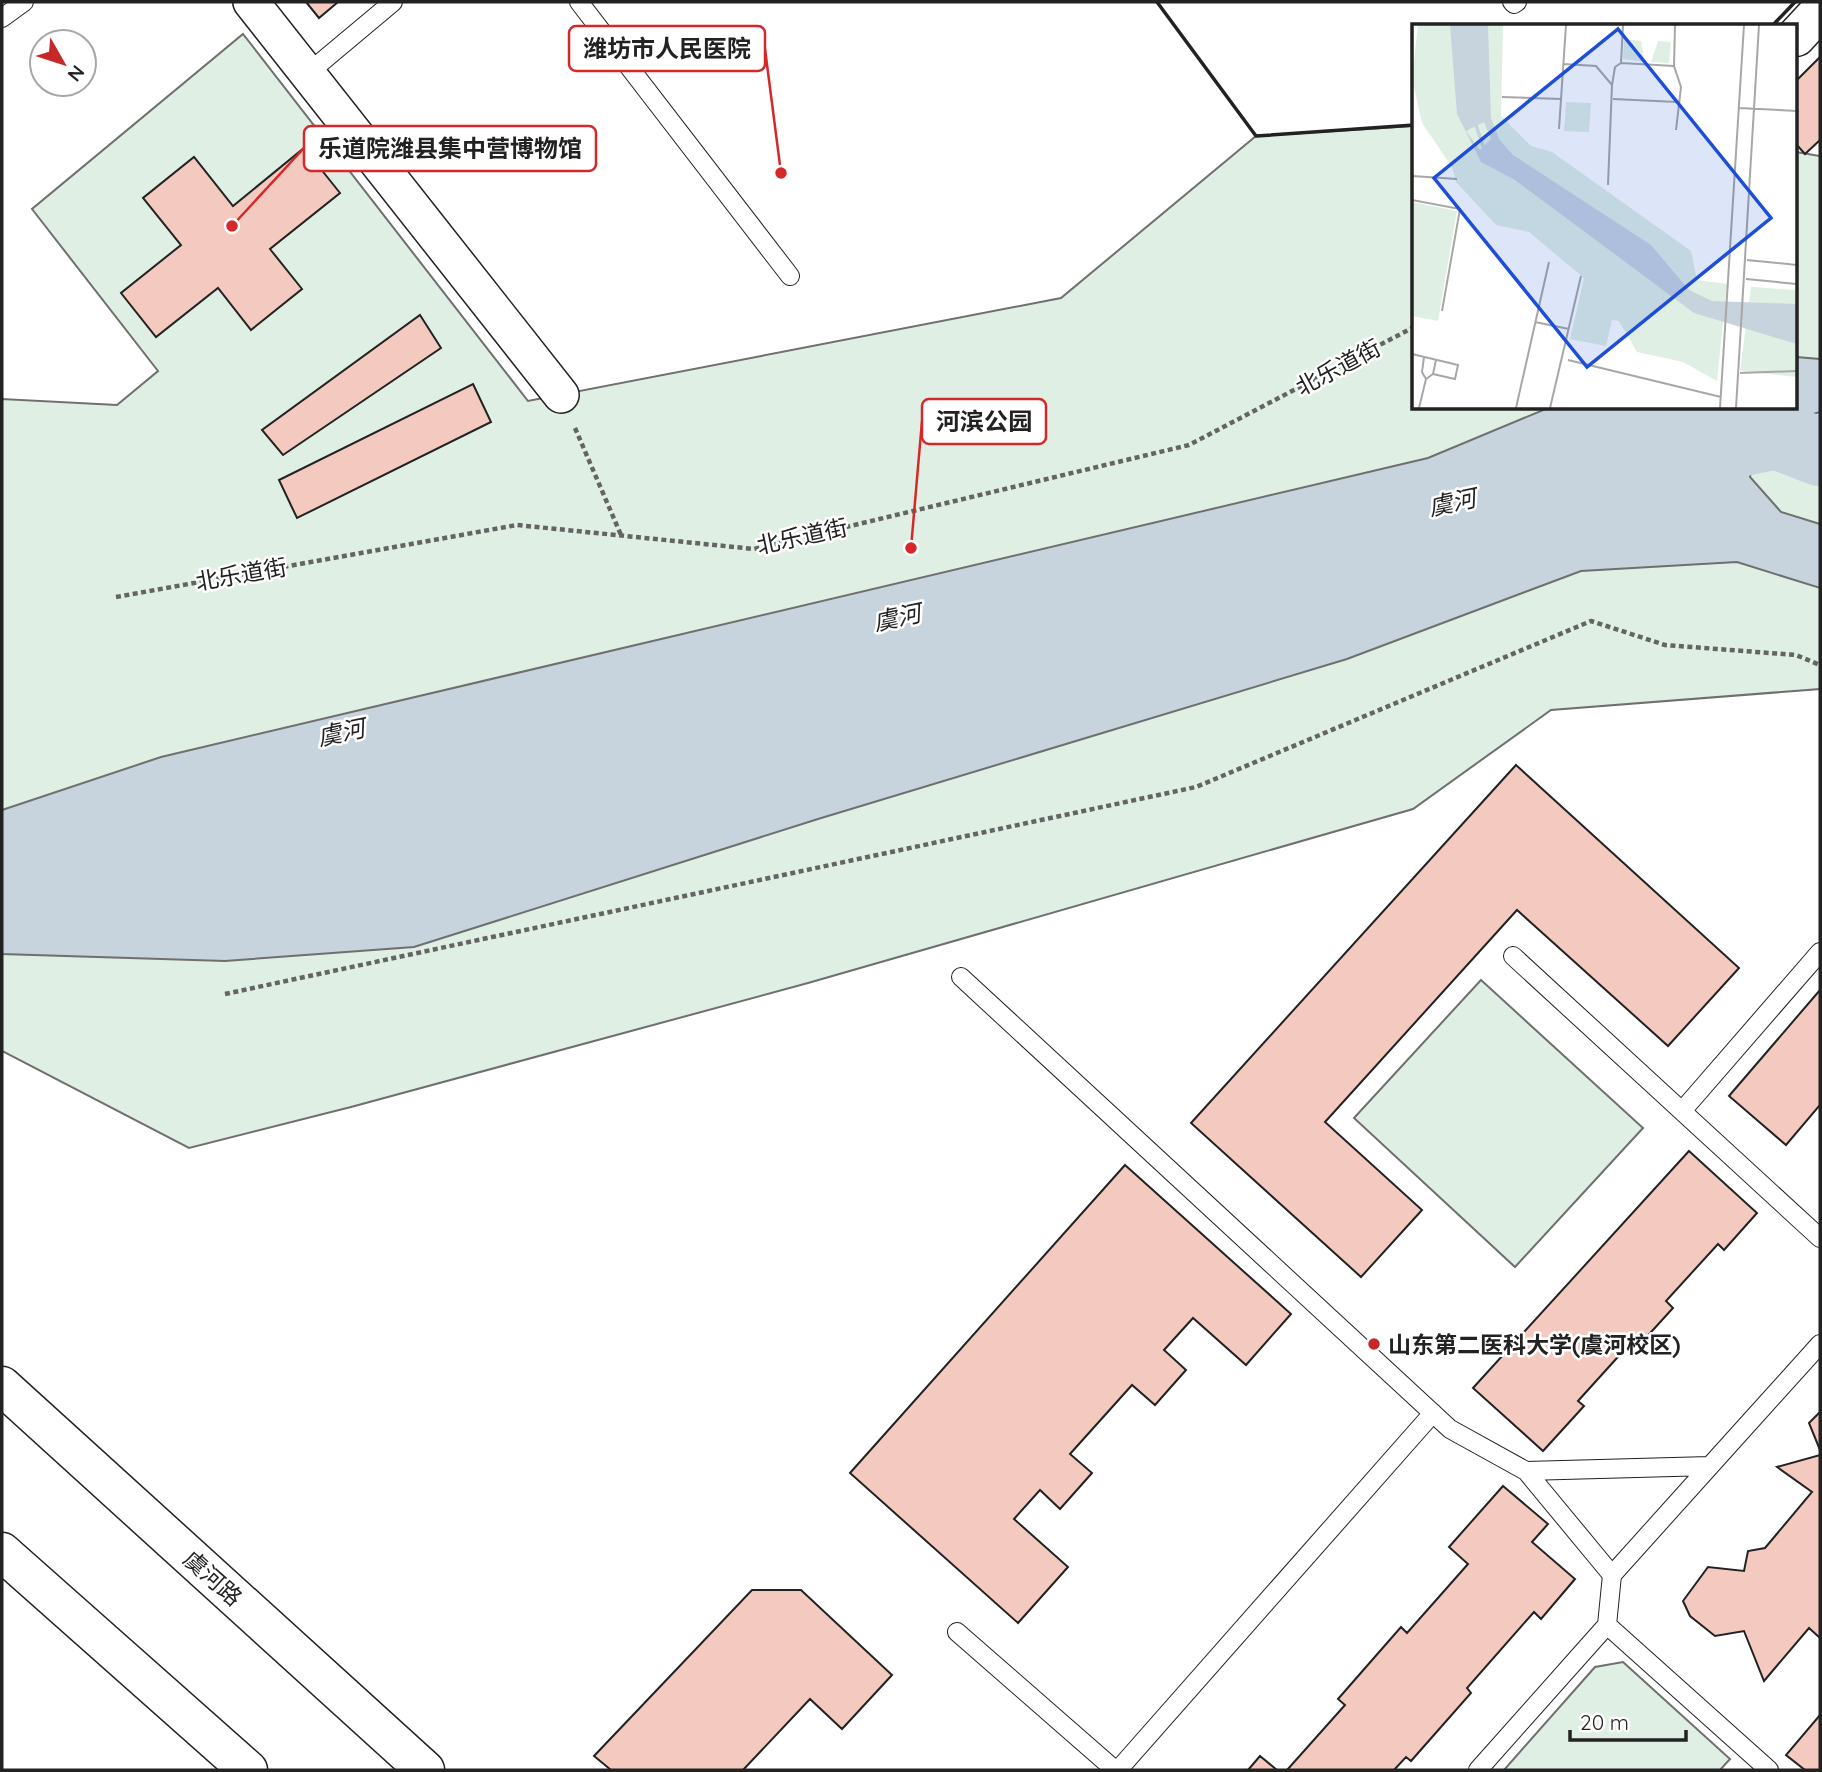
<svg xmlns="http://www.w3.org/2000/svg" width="1822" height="1772" font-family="Quicksand,'Noto Sans SC',sans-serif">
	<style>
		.green { fill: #e0efe3; stroke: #6f6f6f; stroke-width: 2 }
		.water { fill: #c7d3dd; stroke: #6f6f6f; stroke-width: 2 }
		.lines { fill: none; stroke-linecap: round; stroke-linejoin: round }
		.river { stroke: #c7d3dd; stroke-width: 68 }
		.building { fill: #f3c9c0; stroke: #222; stroke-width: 2 }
		.lane-casing { stroke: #222; stroke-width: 20 }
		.street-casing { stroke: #222; stroke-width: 38 }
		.secondary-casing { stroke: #222; stroke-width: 41 }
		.primary-casing { stroke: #222; stroke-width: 41 }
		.path { stroke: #646464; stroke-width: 4.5; stroke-dasharray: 5 3.5; stroke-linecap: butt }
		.lane { stroke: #fff; stroke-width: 18 }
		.street { stroke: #fff; stroke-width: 35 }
		.secondary { stroke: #fff; stroke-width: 38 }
		.primary { stroke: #fff; stroke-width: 38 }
		.wall { stroke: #222; stroke-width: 3.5 }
		.poi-dot { fill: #c62828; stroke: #fff; stroke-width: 2.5 }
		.labels { text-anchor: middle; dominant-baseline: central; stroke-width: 5; stroke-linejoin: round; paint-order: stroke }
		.street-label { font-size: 23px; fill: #222; stroke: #fff }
		.poi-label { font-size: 23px; font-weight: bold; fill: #222; stroke: #fff; text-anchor: start }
		.water-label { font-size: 24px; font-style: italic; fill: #222; stroke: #fff }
		.inset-river { fill: none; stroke: #c7d3dd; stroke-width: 3.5 }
		.inset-road { fill: none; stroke: #a7a7a7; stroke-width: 2 }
		.view { fill: #1d4ed8; fill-opacity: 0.15; stroke: #1d4ed8; stroke-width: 3.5 }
		.inset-edge { fill: none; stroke: #222; stroke-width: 3.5 }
		.leader { fill: none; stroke: #d62828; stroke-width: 2.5 }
		.callout-dot { fill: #d62828; stroke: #fff; stroke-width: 2.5 }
		.callout { fill: #fff; stroke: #d62828; stroke-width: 2.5 }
		.callout-label { font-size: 24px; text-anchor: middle; font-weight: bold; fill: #222 }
	</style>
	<rect width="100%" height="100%" fill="#fff"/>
	<path class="green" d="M243,34L528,401L1061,298L1256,136L1414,126V408H1796V152L1820,156V689L1551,710L1413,809L808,983L351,1107L189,1148L2,1051V399L117,405L158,371L32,209Z
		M1481,980L1643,1128L1515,1267L1354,1118Z
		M1623,1662L1730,1759L1720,1770H1504L1595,1667Z"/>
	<path class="water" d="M1796,357L1820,359V412L1810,415L1789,408H1796Z
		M1548,408H1761L1750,477L1781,512L1820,524V588L1737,562L1581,571L1347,659L818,819L414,947L225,961L2,954V810L161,757L1428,458Z"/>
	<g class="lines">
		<path class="river" d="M1663,459L1776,435L1820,452"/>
	</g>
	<path class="building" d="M306,2H338L319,18Z
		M1820,57V140L1805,154L1796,144V81Z
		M304,148L340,193L270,249L302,289L251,330L218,288L156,337L121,293L181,245L143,198L194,157L233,206Z
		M420,315L441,348L283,455L262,430Z
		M473,384L491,422L297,518L279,480Z
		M1516,765L1739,968L1668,1046L1517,910L1325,1122L1422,1210L1361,1277L1191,1123Z
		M1820,990V1105L1786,1145L1729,1096Z
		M1689,1151L1757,1213L1724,1250L1718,1244L1666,1301L1673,1308L1632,1353L1626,1348L1578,1401L1584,1406L1543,1451L1473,1388Z
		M1125,1165L1291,1314L1246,1365L1193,1318L1164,1350L1186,1370L1155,1405L1132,1385L1070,1454L1092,1473L1060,1509L1040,1490L1014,1519L1068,1567L1018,1623L850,1473Z
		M1820,1412V1450L1809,1423Z
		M1820,1455V1638L1809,1628L1764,1681L1744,1631L1715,1636L1690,1616L1683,1601L1708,1567L1744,1571L1748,1551L1765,1548L1812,1492L1777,1467Z
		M1503,1486L1548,1524L1532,1542L1575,1579L1541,1619L1534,1612L1467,1688L1471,1693L1411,1761L1406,1757L1394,1770H1287L1345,1705L1338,1699L1401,1627L1407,1633L1468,1564L1449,1547Z
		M752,1590H801L892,1675L842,1729L810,1699L743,1770H611L594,1756Z
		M1820,1715V1770H1805L1786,1755Z
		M1260,1756L1277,1770H1248Z"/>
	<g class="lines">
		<g class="lane-casing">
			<path id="lane" d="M579,2L790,276
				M1512,2L1514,4L1517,2
				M2,18L24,2
				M307,74L393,2
				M1513,956L1820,1238
				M961,977L1450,1429L1526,1471L1612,1575L1607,1625L1769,1770
				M1682,1111L1820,952
				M1526,1471L1710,1466L1820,1344
				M1612,1575L1710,1466
				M957,1632L1115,1770
				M1118,1770L1433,1413
				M1478,1770L1607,1625"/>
		</g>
		<g class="street-casing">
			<path id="street" d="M251,2L561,395"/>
		</g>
		<g class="secondary-casing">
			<path id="secondary" d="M1796,37L1820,11"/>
		</g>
		<g class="primary-casing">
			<path id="primary" d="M2,1386L425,1770
				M2,1552L248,1770"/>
		</g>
		<path class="path" d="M575,428L621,535
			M116,597L517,525L754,549L1189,445L1414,327
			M225,994L1196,787L1591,621L1665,645L1796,655L1820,665"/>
		<use href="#lane" class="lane"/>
		<use href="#street" class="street"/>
		<use href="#secondary" class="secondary"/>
		<use href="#primary" class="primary"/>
		<path class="wall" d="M1157,2L1256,136L1414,125
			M1772,26L1795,2"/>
	</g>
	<circle class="poi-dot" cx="1374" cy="1344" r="7"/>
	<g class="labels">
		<g class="street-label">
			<text transform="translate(1338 367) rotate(-28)">北乐道街</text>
			<text transform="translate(802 536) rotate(-12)">北乐道街</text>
			<text transform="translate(241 574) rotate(-10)">北乐道街</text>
			<text transform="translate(213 1578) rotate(42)">虞河路</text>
		</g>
		<g class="poi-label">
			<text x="1388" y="1344">山东第二医科大学(虞河校区)</text>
		</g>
		<g class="water-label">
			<text transform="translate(1452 502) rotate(-12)">虞河</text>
			<text transform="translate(897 617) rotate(-12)">虞河</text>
			<text transform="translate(341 732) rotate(-12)">虞河</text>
		</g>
	</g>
	<g transform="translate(1412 24)">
		<rect width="385" height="385" fill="#fff"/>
		<path d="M6,1H91L89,92L119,122L140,128L279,227L285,256L315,260L305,357L271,338L225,328L207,297L200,296L194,322L158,315L172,254L117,208L84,201L44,158L40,143L10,99L0,54ZM212,15L229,17L233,38L211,35ZM246,17L259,18L257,39L239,38ZM154,78L179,79L177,108L152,107ZM0,178L45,187L26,297L0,292ZM339,263L385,266V353L328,347Z" fill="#e0efe3"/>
		<path d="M38,1H76L79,94L87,115L101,131L239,221L277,266L300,277L385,280V320L282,289L103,156L69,138L45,90ZM72,98L79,115L68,126L54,107Z" fill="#c7d3dd" fill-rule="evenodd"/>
		<path class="inset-river" d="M61,92L71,122L83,132"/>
		<path class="inset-road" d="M263,1L262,42L269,63L264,106M209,39L262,42M151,40L184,42L200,61M90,73L149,75M201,75L265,78M327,84L385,87M147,105L154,1M0,152L45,155M196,161L200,61L203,43L209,39L211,1M0,176L48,185L30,287M335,236L385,241M334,255L385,260M123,298L157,305M0,330L46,341L43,355L21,350M12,333L10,348L14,355L21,350L24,336M156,336L309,373M328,349L385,347M7,384L14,355M104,384L137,238M138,384L169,252M308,384L332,1M324,384L347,1"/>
		<path class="view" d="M206,5L359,194L175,343L22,154Z"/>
		<rect width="385" height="385" class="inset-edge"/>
	</g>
	<path class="leader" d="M781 173L765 49M232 226L304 148M911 548L922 421"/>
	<g class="callout-dot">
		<circle cx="781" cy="173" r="7"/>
		<circle cx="232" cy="226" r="7"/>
		<circle cx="911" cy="548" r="7"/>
	</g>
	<g class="callout">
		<rect x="569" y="26" width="196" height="45" rx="7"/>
		<rect x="304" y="126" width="292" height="45" rx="7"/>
		<rect x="922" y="399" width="124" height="45" rx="7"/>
	</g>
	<g class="callout-label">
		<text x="667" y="57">潍坊市人民医院</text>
		<text x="450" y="157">乐道院潍县集中营博物馆</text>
		<text x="984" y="430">河滨公园</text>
	</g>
	<rect width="1822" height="1772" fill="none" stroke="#222222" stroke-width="7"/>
	<g transform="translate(63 63) rotate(129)"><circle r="33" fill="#ffffff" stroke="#a7a7a7" stroke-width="2"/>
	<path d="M0-5L12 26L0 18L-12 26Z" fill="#c62828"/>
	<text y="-10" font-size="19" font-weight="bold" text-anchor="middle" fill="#222222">N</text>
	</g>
	<path d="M1570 1730v10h116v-10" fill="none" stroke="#222222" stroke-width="3.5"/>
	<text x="1580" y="1730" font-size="21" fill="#222222" stroke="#ffffff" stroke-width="5" paint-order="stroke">20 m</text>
</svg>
